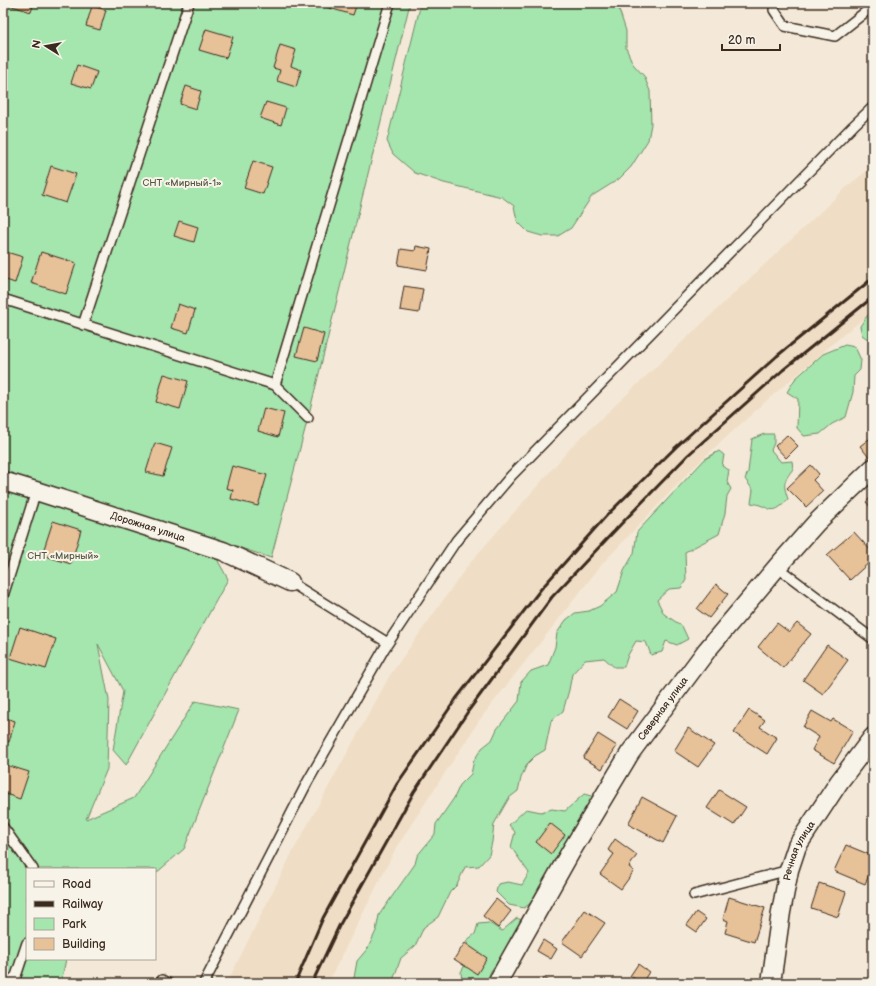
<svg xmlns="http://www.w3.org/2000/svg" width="876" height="986" font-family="'Balsamiq Sans',sans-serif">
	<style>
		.built { fill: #f0ddc5 }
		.green { fill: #a5e5ae; stroke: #708866 }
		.building { fill: #e7c198; stroke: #3b2a1e }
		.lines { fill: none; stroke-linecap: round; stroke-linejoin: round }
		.service-casing { stroke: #3b2a1e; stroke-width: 12 }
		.minor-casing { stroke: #3b2a1e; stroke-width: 21 }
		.service { stroke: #f7f3e8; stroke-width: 9 }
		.minor { stroke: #f7f3e8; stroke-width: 18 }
		.rail { stroke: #3b2a1e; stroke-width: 3 }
		.labels { text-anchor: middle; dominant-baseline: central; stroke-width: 4; stroke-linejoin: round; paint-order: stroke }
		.park-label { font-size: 10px; fill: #565942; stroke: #f7f3e8 }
		.street-label { font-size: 10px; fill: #3b2a1e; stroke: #f7f3e8 }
	</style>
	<rect width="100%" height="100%" fill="#f4e9d8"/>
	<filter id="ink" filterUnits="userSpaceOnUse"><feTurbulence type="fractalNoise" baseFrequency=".025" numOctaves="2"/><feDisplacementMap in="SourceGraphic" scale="8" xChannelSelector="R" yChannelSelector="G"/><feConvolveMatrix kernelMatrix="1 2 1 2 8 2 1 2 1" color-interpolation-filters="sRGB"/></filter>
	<g filter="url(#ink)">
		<path class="built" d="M873,166V312L849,330L764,403L696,465L603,563L481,718L396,848L328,983H227L292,853L390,675L468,565L574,444L850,184Z"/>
		<path class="green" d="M3,3H410L308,418L271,558L226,543L218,561L228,579L126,765L113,750L123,691L98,644L109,700L107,769L86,819L134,798L195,701L239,710L184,849L155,874V869H27V959H66L61,983H3Z
			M421,3H617L626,31V48L633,64L644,76L650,91L651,124L648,140L631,167L619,179L592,196L571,228L558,236H542L528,232L517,221L514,206L502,197L444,183L415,173L393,154L387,141Z
			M873,312V342H872L862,335L860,326L867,316Z
			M845,345L855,347L861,360L860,370L854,376L853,392L846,417L832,424L820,434L804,436L797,428L798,399L787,392L795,379L823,354Z
			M764,434H774V443L771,450L781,462L792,461L793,469C783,482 783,484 788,499C771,519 770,505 751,503L753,490L745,479L748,472L752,439Z
			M719,451L724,455L722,466L729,470L727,482L731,489L727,496L725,513L719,534L685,552L686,580L681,588L669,589L657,600L664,614L682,626L688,639L677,645L666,641L662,652L651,655L646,642L636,641L628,655L624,667H614L604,658L585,660L572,674L569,690L563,711L551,721L545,750L535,756L527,764L521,778L518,791L509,798L494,824L492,842L489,855L479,866L465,867L457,885L450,892L438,917L424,927L415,946L401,958L392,983H351L354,978L357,961L368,948L376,931L379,915L415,864L417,856L435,834L436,824L454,798L460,785L471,774L474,760L482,748L492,740L497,729L519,701L521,682L531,671L548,665L555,647L557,633L566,620L575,613L589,611L600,606L617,592L624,571L634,553L637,532L705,459Z
			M584,794L595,797L540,896L524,908L509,905L496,892L498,884L508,882L522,885L529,873L511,847L515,832L509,825L526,809L541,812L552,809L565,811Z
			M517,918L523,921L510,951L499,960L491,971L486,983L462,982L461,972L469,958L471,948L466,941L475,934L478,924L489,923L502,931Z"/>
		<path class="building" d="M10,3H34L31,12L9,5Z
			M327,3H357L353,15L326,7Z
			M92,6L106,10L100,30L86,26Z
			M206,29L233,37L226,58L199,50Z
			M280,45L296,50L291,66L301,70L296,87L277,81L280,70L273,68Z
			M77,65L97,72L91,89L71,83Z
			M186,86L201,91L196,109L180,104Z
			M266,102L286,108L281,125L260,118Z
			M253,161L272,167L263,194L244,188Z
			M51,166L76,174L66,203L42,195Z
			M179,221L198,227L194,242L174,236Z
			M416,246L431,249L427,270L398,265L401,249L415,251Z
			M3,251L23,257L15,283L3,279Z
			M41,252L76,263L66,294L31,283Z
			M404,286L423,289L419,313L400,310Z
			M178,304L195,310L188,333L171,328Z
			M304,328L324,334L317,361L296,356Z
			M164,374L188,381L180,409L156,402Z
			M264,408L284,413L278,437L258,431Z
			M787,435L798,446L786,458L775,446Z
			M869,439L873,444V459L871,460L860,446Z
			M155,443L172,448L163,476L146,472Z
			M811,465L819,474L813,480L823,491L806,507L787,488Z
			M232,466L267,475L258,506L231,499L233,490L226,488Z
			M873,495V510L866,502Z
			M53,521L81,530L71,564L42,555Z
			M854,532L873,553V559L850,580L827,555Z
			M716,584L728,594L709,618L697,609Z
			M777,623L789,632L797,623L811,634L783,668L758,647Z
			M20,627L56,639L46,669L10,658Z
			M827,645L848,660L823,694L803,680Z
			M619,699L638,711L627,729L608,717Z
			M749,710L765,720L760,727L777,738L767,754L734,733Z
			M812,711L831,722L833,719L853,731L834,763L812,750L819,737L803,727Z
			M3,717L15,721L9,742L3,740Z
			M688,728L714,745L698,767L674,751Z
			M598,734L617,746L602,769L583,758Z
			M3,764L29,772L20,799L3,793Z
			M719,790L746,807L734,825L707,808Z
			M642,797L677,816L663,843L628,824Z
			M550,823L565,835L551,854L536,842Z
			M615,839L637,855L629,867L634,871L621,889L600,874L614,854L608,850Z
			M846,845L873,856V866L865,884L834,871Z
			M819,883L846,892L838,917L811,908Z
			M729,897L765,908L754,942L725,933L728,921L723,919Z
			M496,899L511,911L498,928L483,916Z
			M585,910L605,923L582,956L562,942Z
			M696,912L706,919L697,932L687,925Z
			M543,940L557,949L551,959L537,951Z
			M465,943L487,958L477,974L454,959Z
			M638,964L649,972L642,983L630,976Z
			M870,975L873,976V983H869Z
			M544,978L552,983H541Z"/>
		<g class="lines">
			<g class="service-casing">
				<path id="service" d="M775,3L774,10L785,26L835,36L873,6
					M3,299L275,385L308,418
					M83,325L189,3
					M275,385L390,3
					M777,567L873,639
					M290,582L388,643
					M3,596L36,491
					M3,827L33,869
					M694,895L789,870
					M162,980L168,983
					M8,983L16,976L27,943
					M204,983L308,781L384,649L456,541L511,476L853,126L873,107"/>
			</g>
			<g class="minor-casing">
				<g id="minor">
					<path id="s1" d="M3,481L36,491L223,551L290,582"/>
					<path id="s2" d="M497,983L570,853L630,753L707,650L777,567L816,523L873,468"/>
					<path id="s3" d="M771,983L781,912L789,870L797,846L839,782L873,737"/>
				</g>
			</g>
			<use href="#service" class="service"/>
			<use href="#minor" class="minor"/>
			<path class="rail" d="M295,983L323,918L397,784L456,699L541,589L608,514L676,447L777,356L873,278
				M312,983L339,926L414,792L469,710L552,597L621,524L688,455L783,370L873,297"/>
		</g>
	</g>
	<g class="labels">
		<g class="park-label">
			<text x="182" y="183">СНТ «Мирный-1»</text>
			<text x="63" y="556">СНТ «Мирный»</text>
		</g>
		<g class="street-label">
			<text stroke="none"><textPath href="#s1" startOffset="152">Дорожная улица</textPath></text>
			<text stroke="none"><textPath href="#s2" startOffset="321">Северная улица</textPath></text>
			<text stroke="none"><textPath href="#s3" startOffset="136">Речная улица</textPath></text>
		</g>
	</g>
	<rect width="876" height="986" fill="none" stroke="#f7f3e8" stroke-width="16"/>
	<rect x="8" y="8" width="860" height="970" fill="none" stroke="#3b2a1e" stroke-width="1.5" filter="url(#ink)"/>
	<rect x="26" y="868" width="130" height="92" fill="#f7f3e8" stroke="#aca397"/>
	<rect x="34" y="881" width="20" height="6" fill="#f7f3e8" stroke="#aca397"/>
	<text x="62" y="888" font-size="12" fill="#3b2a1e">Road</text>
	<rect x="34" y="901" width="20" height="6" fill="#3b2a1e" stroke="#aca397"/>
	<text x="62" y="908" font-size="12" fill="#3b2a1e">Railway</text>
	<rect x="34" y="918" width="20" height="12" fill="#a5e5ae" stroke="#aca397"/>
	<text x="62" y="928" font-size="12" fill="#3b2a1e">Park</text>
	<rect x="34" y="938" width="20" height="12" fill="#e7c198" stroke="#aca397"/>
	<text x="62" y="948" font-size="12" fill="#3b2a1e">Building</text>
	<g transform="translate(46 46) rotate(281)" stroke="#f7f3e8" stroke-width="3" paint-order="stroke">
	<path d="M0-3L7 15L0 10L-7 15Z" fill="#3b2a1e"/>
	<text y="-6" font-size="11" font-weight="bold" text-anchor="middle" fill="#3b2a1e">N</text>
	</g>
	<path d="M722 44v6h58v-6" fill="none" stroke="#3b2a1e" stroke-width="2"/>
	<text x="728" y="44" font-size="12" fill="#3b2a1e" stroke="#f7f3e8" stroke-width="3" paint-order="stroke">20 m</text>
</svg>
